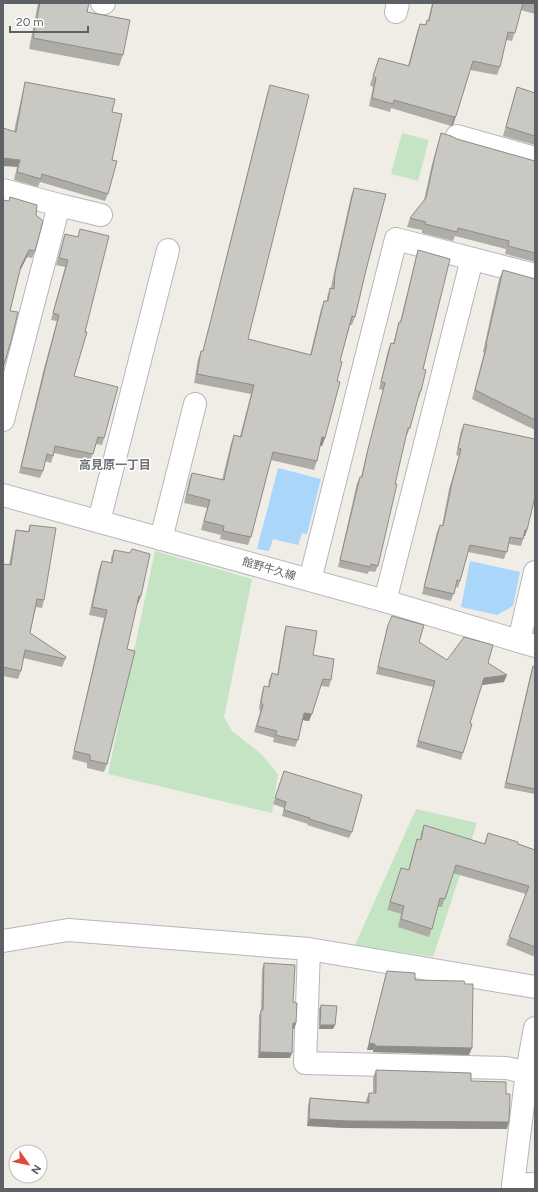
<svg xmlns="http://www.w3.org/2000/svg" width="538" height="1192" font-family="Figtree,'Noto Sans JP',sans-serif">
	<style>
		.green { fill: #c4e4c4; fill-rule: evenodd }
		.water { fill: #aad6fa }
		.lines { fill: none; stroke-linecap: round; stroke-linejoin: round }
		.street-casing { stroke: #b6b7bb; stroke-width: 24 }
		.secondary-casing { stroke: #b7b9be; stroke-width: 24 }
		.street { stroke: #fff; stroke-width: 22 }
		.secondary { stroke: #fff; stroke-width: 22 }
		.wall { fill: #aeaca7 }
		.shaded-wall { fill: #8d8c88 }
		.building { fill: #cac8c2; stroke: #8d8c88 }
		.labels { text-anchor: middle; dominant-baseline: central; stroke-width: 3; stroke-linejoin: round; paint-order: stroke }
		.street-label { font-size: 11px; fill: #5d6065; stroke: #fff }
		.neighbourhood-label { font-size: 12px; font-weight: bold; fill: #6e7277; stroke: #fff }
	</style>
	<rect width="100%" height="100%" fill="#efede6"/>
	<path class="green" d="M402,133L429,140L418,181L391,174Z
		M155,551L252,579L224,717L232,731L261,754L278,774L272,813L108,774Z
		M416,809L477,823L433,957L355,945ZM414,848H418L442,907H437L401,914L388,911L406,878Z"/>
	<path class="water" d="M278,468L321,479L307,534L302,533L298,545L273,539L269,551L257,549Z
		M470,561L520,572L513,606L497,615L461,607Z"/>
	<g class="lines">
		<g class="street-casing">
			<path id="street" d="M102,3H104
				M396,12L398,3
				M457,136L535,158
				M3,190L59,205L3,420
				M59,205L101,215
				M99,521L168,250
				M161,539L195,404
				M310,580L396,239L535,275
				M385,601L472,259
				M519,641L535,572
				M3,941L68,930L309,949L535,987
				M309,949L305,1063L506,1068L535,1074
				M535,1028L527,1072L513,1185L535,1184"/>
		</g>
		<g class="secondary-casing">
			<path id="secondary" d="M3,495L385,601L535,646"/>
		</g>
		<use href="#street" class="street"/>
		<use href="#secondary" class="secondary"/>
	</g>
	<path class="wall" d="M38,3H89L87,12L123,55L119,66L29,49Z
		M432,3H535V14L521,10L512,41L506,40L500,67L497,75L470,70L456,116L453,125L451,126L391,108L390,112L369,106L373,87L370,85L379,58L408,66L417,32L420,24L425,25L427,20H428Z
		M25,82L112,112V160L108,194L105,201L40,182L38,187L14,180L17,167L14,131L23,90Z
		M270,85L248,339L310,355L321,309L324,301H327V297L330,288H331L332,282L351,196L354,188L366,270L355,317L352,325H350L340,361L337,381L325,438L322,446H320L317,461L314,470L271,460L251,537L248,545L220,539L221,535L201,530L207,508L184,503L189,481L192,473L222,480L231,443L234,435L240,436L251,394L194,383L198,359L201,351H203L267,94Z
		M517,87L535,93V145L503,136L514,96Z
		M441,133L457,139L535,161V262L505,254L506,249L455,236L453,241L422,233V230L407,227L410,218L424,200L432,164Z
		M10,197L36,215L35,251L32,258L27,257L20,270L10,311L9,201Z
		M80,229L85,332L74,376L104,438L102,445L96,444L90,461L54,453L51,463L45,461L43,471L40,478L19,473L44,368L57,321L51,320L65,267L56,265L63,241L65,234L78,237Z
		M418,250L423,369L421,391L419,398H418L410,428L407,435L406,434L395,484L378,566L375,572L369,571L368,574L338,567L357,483L360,477H361L366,456L383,390L379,389L388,350L391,343L393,344L397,329L399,322H400L416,257Z
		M503,270L535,279V430L472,399L484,353L483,352L499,279Z
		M464,424L527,530L525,536H524L521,546L509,544L504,559L468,552L460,581L458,588L456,587L451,601L422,594L437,532L440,525L442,526L449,489L459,456L456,455L461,431Z
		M30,525L44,600L42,608L36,607L30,633L66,657L62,667L23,658L21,671L18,679L3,676V564L9,565L14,538L16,530L28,531Z
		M114,550L138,604H137L127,649L107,764L104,772L87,768V763L72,759L104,618L89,615L99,569L102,561L111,563V558Z
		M388,625L419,642L447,660L488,663L504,682L482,685L470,723L463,753L461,760L416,747L433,687L376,674L386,632Z
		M286,626L313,655L331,680L329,687L321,686L309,721L303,720L298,740L295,747L273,742L274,738L254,732L260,712L259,708L262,692L264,686L268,687L269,680L272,673L277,675L284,633Z
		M533,666L535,667V794L504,788L531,672Z
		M284,771L352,832L349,838L307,825L308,824L282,816L284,808L273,804Z
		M424,825L484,844L488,833L535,850V957L506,945L526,894L453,873L442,907H438L429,937L398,927L401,914L387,910L401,868L408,870L414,848L417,839L420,840L421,833Z
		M264,963L293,1002L296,1023L294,1029H293L290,1058H258L259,1015L261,1011L262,969Z
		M387,971L415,980L469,1055L373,1052V1050H367L385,977Z
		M321,1005L335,1025L333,1029H319V1009Z
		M376,1070L471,1081L507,1129L346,1128L307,1126L308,1105L310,1098L366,1102V1100L369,1093H373V1077Z"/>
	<path class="shaded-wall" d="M456,116L453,125L451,126L454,117Z
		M3,158L20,160L17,167L3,166Z
		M29,250L27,257L19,273L21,266Z
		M322,437L325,438L322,446H319Z
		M525,530H527L525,536H523Z
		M139,596H141L138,604L136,603Z
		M507,675L504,682L482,685L484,678Z
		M304,713L312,714L309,721L302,720Z
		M293,1023H296L294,1029H291Z
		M320,1025H335L333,1029H319Z
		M369,1043L375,1044L373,1050H367Z
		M375,1046L472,1048L469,1055L373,1052Z
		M260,1052L292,1053L290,1058H258Z
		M309,1119L509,1122L507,1129L346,1128L307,1126Z"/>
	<path class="building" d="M40,3H89L87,12L130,20L123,55L33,38Z
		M433,3H523L515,33L508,32L500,67L473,61L456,116L454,117L394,100L393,104L372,98L376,78L373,76L379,58L409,66L420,24L426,25L427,20L429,21Z
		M25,82L115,99L112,112L122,114L112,160L117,161L108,194L42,174L41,179L17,172L20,160L3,158V128L16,132Z
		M270,85L309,95L248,339L311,355L324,301H328L330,288L334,289L335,273L354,188L386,194L366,270L355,317L352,316L340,361L342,362L337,381L340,382L325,438L322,437L317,461L273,452L251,537L223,531L224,526L204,521L210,500L187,494L192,473L224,480L234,435L241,437L254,385L197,374L201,351H203Z
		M517,87L535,93V136L506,127Z
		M441,133L451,136L457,139L535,161V253L508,246L509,241L458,228L457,232L425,224L426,222L410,218L426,198L435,156Z
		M10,197L37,205L36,215L43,221L35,251L29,250L21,266L10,311L18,312L11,341L3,368V200L9,201Z
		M80,229L109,236L85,332H87L74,376L118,387L104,438L98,437L93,454L55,446L53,456L47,454L43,471L21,467L47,361L59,315L53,313L68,260L59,258L65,234L78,237Z
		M418,250L450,259L423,369L426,370L421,391H420L410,428H408L395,484H397L378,566L371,564L370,567L340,560L360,477H362L368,449L385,383L381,382L391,343L394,344L399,322H401Z
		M503,270L535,279V420L475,390L487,345L486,344Z
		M464,424L535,439V497L527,530H525L523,539L510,537L507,552L470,545L460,581L457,580L454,594L424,587L440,525L443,526L452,483L461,449L458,448Z
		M30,525L56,528L44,600L37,599L30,633L66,657L65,659L25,650L21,671L3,667V564L11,565L16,530L29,532Z
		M132,549L150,554L141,596H139L127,649L135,651L107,764L90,760V755L74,751L107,610L92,607L102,561L112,563L114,550L130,553Z
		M392,616L424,625L419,642L447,660L464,637L493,645L488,663L507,675L484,678L470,723L472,724L463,753L418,741L435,681L378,667L388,625Z
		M286,626L317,631L313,655L334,659L331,680L323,679L312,714L304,713L298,740L275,735L277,731L257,726L263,705L261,702L264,686L269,687L272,673L278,675Z
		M533,666L535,667V789L506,783Z
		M284,771L362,795L352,832L309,819L310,818L284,810L286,802L275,798Z
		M424,825L485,844L488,833L518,842V844L535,850V947L509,937L529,886L456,865L445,899L440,898L432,929L401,919L404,906L390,902L401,868L409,870L417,839L421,840Z
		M264,963L295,965L293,1002L297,1003L296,1023H293L292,1053L260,1052L261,1010H263Z
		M387,971L415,973V980L460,981H464L465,984H473L472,1048L375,1046V1044L369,1043Z
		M321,1005L337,1006L335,1025H320Z
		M376,1070L471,1073V1081L506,1082V1094H510L509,1122L348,1121L309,1119L310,1098L369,1103V1093H376Z"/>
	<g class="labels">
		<g class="street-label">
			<text transform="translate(269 569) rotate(16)">館野牛久線</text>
		</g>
		<g class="neighbourhood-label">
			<text x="115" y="465">高見原一丁目</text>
		</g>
	</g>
	<rect width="538" height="1192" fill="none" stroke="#5d6065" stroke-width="8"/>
	<g transform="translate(28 1164) rotate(123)"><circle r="19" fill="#ffffff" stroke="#bebfc1"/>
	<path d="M0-3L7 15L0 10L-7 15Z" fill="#df4b3b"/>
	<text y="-6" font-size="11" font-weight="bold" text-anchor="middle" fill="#5d6065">N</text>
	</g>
	<path d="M10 26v6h78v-6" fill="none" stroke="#5d6065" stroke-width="2"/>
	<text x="16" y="26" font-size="12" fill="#5d6065" stroke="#ffffff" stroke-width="3" paint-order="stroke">20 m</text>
</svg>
